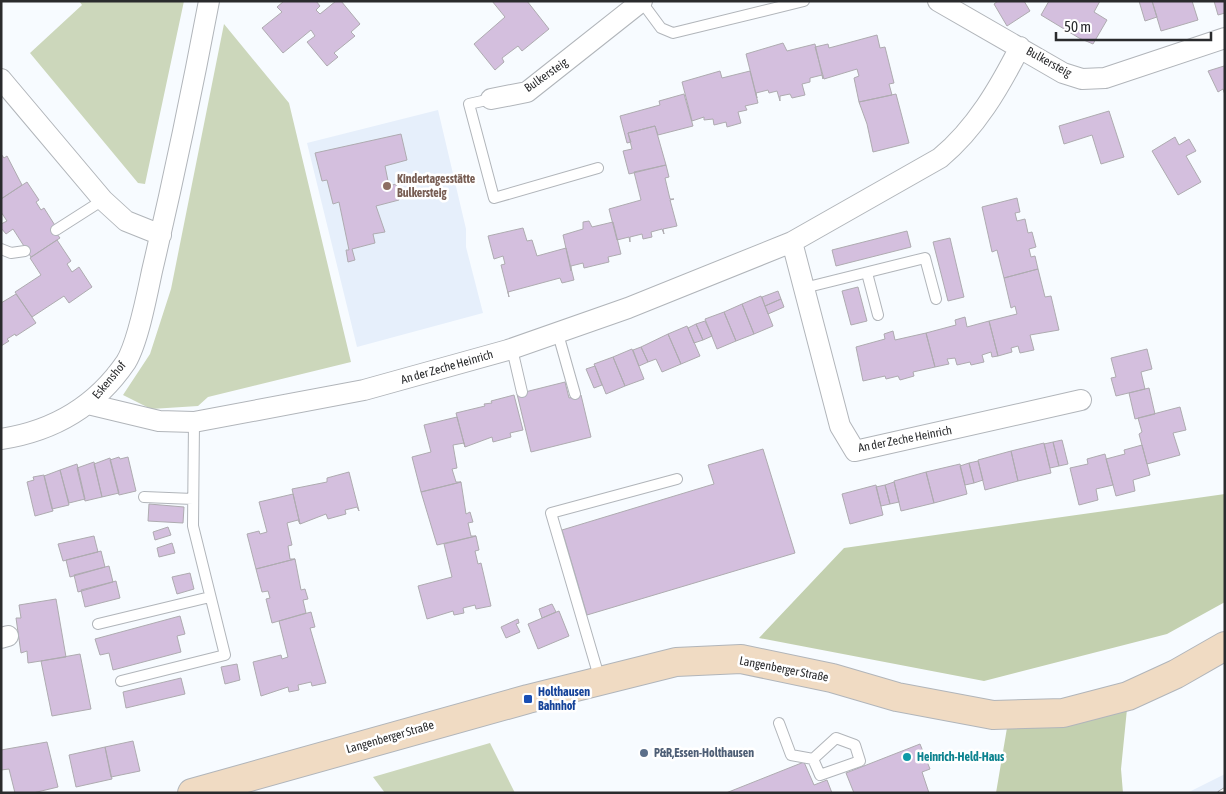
<svg xmlns="http://www.w3.org/2000/svg" width="1226" height="794" font-family="'Asap Condensed',sans-serif">
	<style>
		.built { fill: #e6effb }
		.green { fill: #ccd7bb }
		.forest { fill: #c3d0af }
		.building { fill: #d4bfde; stroke: #aeabb0 }
		.lines { fill: none; stroke-linecap: round; stroke-linejoin: round }
		.service-casing { stroke: #b1b5ba; stroke-width: 12 }
		.minor-casing { stroke: #b1b5ba; stroke-width: 22 }
		.secondary-casing { stroke: #b1b5ba; stroke-width: 30 }
		.service { stroke: #fff; stroke-width: 10 }
		.minor { stroke: #fff; stroke-width: 20 }
		.secondary { stroke: #f0dbc3; stroke-width: 28 }
		.rail-casing { stroke: #929598; stroke-width: 5.5 }
		.rail { stroke: #fff; stroke-width: 4; stroke-dasharray: 11; stroke-linecap: butt }
		.education-dot { fill: #8d6e63; stroke: #fff; stroke-width: 2 }
		.transit-dot { fill: #1a4fb4; stroke: #fff; stroke-width: 2 }
		.service-dot { fill: #5c6f8a; stroke: #fff; stroke-width: 2 }
		.culture-dot { fill: #0f9aa8; stroke: #fff; stroke-width: 2 }
		.labels { text-anchor: middle; dominant-baseline: central; stroke-width: 5; stroke-linejoin: round; paint-order: stroke }
		.street-label { font-size: 12px; fill: #2a2b2d; stroke: #fff }
		.education-label { font-size: 12px; font-weight: bold; fill: #785e54; stroke: #fff; text-anchor: start }
		.transit-label { font-size: 12px; font-weight: bold; fill: #164399; stroke: #fff; text-anchor: start }
		.service-label { font-size: 12px; font-weight: bold; fill: #4e5e75; stroke: #fff; text-anchor: start }
		.culture-label { font-size: 12px; font-weight: bold; fill: #0d838f; stroke: #fff; text-anchor: start }
	</style>
	<rect width="100%" height="100%" fill="#f7fbff"/>
	<path class="built" d="M438,110L466,229V247L483,313L357,347L307,143Z
		M1225,774V793H1187Z"/>
	<path class="green" d="M79,1H184L145,184L138,183L30,53L82,5Z
		M224,24L289,103L351,362L208,397L198,406L151,409L123,395L150,354L171,289Z
		M490,743L515,793H385L373,777Z"/>
	<path class="forest" d="M1225,494V602L1167,634L984,681L759,638L844,548Z
		M1128,699L1121,769L1123,793H996L1008,722Z"/>
	<path class="building" d="M284,1H316L320,6L316,10L320,14L336,1H341L360,24L351,32L355,36L334,53L338,57L327,66L307,42L315,36L311,30L283,53L262,28L282,12L277,7Z
		M492,1H527L549,29L522,51L518,46L502,58L504,62L495,70L474,44L505,17Z
		M998,1H1024L1030,11L1007,26L994,4Z
		M1049,1H1100L1094,12L1107,20L1093,44L1079,38L1041,15Z
		M1139,1H1152L1157,17L1145,21Z
		M1152,1H1192L1198,20L1161,31Z
		M1214,1H1225V13L1218,15Z
		M877,35L880,48L885,47L894,83L889,84L892,95L859,102L854,78L859,76L857,69L824,79L815,47L828,44L829,48Z
		M783,43L787,51L815,44L823,79L822,75L810,78V82L802,84L805,95L792,98L790,94L780,96V101L777,91L769,93L768,90L756,93L757,98L746,54Z
		M1224,66L1225,67V95L1223,89L1218,92L1208,71Z
		M720,71L722,78L750,71L758,103L745,106L747,110L738,112L741,123L727,127L726,122L714,125L713,119L704,120V117L692,121L682,82Z
		M684,94L693,126L658,135L655,126L628,133L631,142L627,143L620,116L660,105L659,101Z
		M896,94L909,143L873,152L867,124L859,102Z
		M1109,111L1124,157L1101,164L1092,135L1064,144L1059,126Z
		M655,126L666,165L629,174L623,151L632,149L628,133Z
		M401,134L407,160L385,166L389,186L396,184L399,200L376,206L385,232L373,234L375,243L352,249L355,260L348,262L346,250H349L339,202L333,204L327,180L322,181L315,153Z
		M1175,137L1179,145L1189,139L1196,151L1186,156L1201,182L1178,195L1152,151Z
		M1,154L4,158L7,156L22,185L1,199Z
		M666,165L669,177L665,178L670,199H674L670,200L677,226L663,229L664,234L662,229L651,232L652,237L643,239L642,234L630,237V242L629,237L617,240L609,209L641,200L634,172Z
		M27,182L39,200L36,202L41,210L44,208L56,227L53,229L60,238L31,257L13,229L6,234L1,228V224L7,221L1,212V199Z
		M1017,198L1020,212L1015,213L1017,221L1025,219L1028,233L1032,232L1036,247L1029,249L1031,257L1035,256L1038,269L1004,278L997,250L992,252L982,207Z
		M589,221L592,227L613,222L621,254L608,257L609,262L584,268L583,263L571,266V271L563,235L583,229V222Z
		M523,228L527,241L532,240L537,256L566,248L574,280L562,283L560,278L508,292L509,297L501,265L505,264L503,256L494,259L488,236Z
		M907,231L911,247L836,266L832,250Z
		M950,238L964,297L948,301L933,242Z
		M57,240L71,261L67,264L72,272L79,267L92,287L69,303L64,296L32,317L15,292L41,275L30,258Z
		M1038,269L1045,297L1051,296L1059,330L1030,335L1034,350L1020,353L1018,346L1011,348L1012,352L998,356L989,321L1017,314L1015,306L1011,308L1004,278Z
		M858,287L867,321L851,325L842,291Z
		M778,291L781,299L765,306L762,297Z
		M16,294L36,323L16,336L15,334L7,339L9,341L1,346V303Z
		M761,296L773,326L754,334L742,304Z
		M781,299L784,307L768,314L765,306Z
		M742,304L754,334L736,341L724,312Z
		M724,312L736,341L717,349L705,319Z
		M965,317L967,327L989,321L998,356L992,357L991,352L982,355L984,362L971,365L970,362L957,365L955,358L947,359L949,364L935,367L926,333L956,325L955,320Z
		M705,321L712,336L703,340L696,324Z
		M696,324L703,340L694,343L688,328Z
		M687,326L700,356L681,364L668,334Z
		M893,331L895,340L926,333L935,367L913,372L914,376L900,380L898,376L886,379L885,376L863,381L856,347L885,339L884,334Z
		M668,334L681,364L662,372L656,359L648,362L641,347Z
		M641,347L648,362L639,366L633,350Z
		M632,349L644,379L625,386L613,357Z
		M1147,349L1152,369L1141,372L1145,389L1116,396L1111,378L1116,377L1111,358Z
		M613,357L625,386L606,394L594,364Z
		M595,366L602,385L594,388L586,369Z
		M565,382L569,398L581,395L591,437L531,452L517,394Z
		M1149,388L1155,414L1135,419L1129,393Z
		M514,395L523,430L510,433L511,437L493,442L492,437L465,447L456,413L485,406L484,404L492,403L491,401Z
		M1180,407L1186,430L1173,433L1180,455L1147,464L1139,434L1142,432L1138,418Z
		M457,417L465,447L464,443L453,445L457,468L452,469L456,482H461L421,492L412,457L431,452L424,425Z
		M1062,440L1068,464L1059,466L1053,442Z
		M1053,442L1059,466L1050,468L1044,444Z
		M1044,443L1051,473L1018,481L1011,451Z
		M1142,445L1150,475L1133,480L1135,491L1116,496L1106,459L1125,454L1124,450Z
		M763,449L795,553L587,615L562,530L714,484L708,465Z
		M1011,451L1018,481L985,490L978,460Z
		M1105,454L1113,485L1096,489L1098,500L1079,505L1070,468L1088,464L1087,459Z
		M119,457L120,459L128,457L136,491L119,495L110,460Z
		M110,458L119,493L102,497L94,464Z
		M978,461L983,480L974,483L969,463Z
		M94,462L102,497L85,501L77,468Z
		M969,463L974,483L965,485L960,466Z
		M77,464L85,499L69,503L60,470Z
		M960,464L967,494L934,503L926,472Z
		M60,470L69,505L52,509L44,476Z
		M349,472L359,511L357,507L345,510L346,514L328,519L326,514L300,524L292,489L327,482V478Z
		M926,472L934,503L901,511L894,481Z
		M44,475L53,511L35,516L27,482L34,480L33,477Z
		M461,482L466,514L470,512L473,522L468,523L471,536H476L437,545L421,492Z
		M894,482L899,502L890,504L885,485Z
		M876,485L883,515L850,524L842,494Z
		M885,485L890,504L881,506L876,487Z
		M293,494L300,524L298,520L287,523L292,545L288,546L290,559H295L256,569L247,534L259,531L260,534L267,532L259,502Z
		M149,504L184,507L183,523L148,521Z
		M168,527L171,535L155,540L153,532Z
		M94,536L98,552L63,561L58,544Z
		M476,536L479,550L475,551L478,564L481,563L491,606L476,609L475,605L463,608L464,613L454,615L453,611L427,619L418,586L452,577L444,544Z
		M172,543L175,553L159,557L157,548Z
		M101,551L105,567L70,577L66,560Z
		M295,559L301,590L305,589L308,599L303,600L306,613L272,623L266,599L270,598L268,591L262,592L256,569Z
		M109,566L113,582L78,592L74,575Z
		M190,573L194,589L177,594L172,577Z
		M116,581L120,598L85,607L81,590Z
		M56,599L66,657L28,663L27,651L21,653L16,618H21L19,605Z
		M552,604L556,612L542,618L539,609Z
		M559,611L569,636L538,649L528,624Z
		M311,612L315,627L310,628L326,683L312,686L311,682L298,685L299,690L289,692L288,687L261,696L253,662L281,655L282,659L288,657L279,621Z
		M180,616L185,634L177,636L181,652L113,670L109,653L100,655L95,639Z
		M518,619L519,623L516,624L520,632L506,638L501,627Z
		M80,654L91,709L52,716L41,661Z
		M237,664L240,680L225,684L221,667Z
		M181,678L185,694L126,708L123,692Z
		M133,741L140,771L111,777L105,747Z
		M47,742L58,787L33,793H15L9,769L1,770V750Z
		M920,744L930,769L922,772L929,793H854L846,773Z
		M105,747L112,779L76,787L69,755Z
		M804,762L814,785L827,780L832,793H726Z"/>
	<g class="lines">
		<g class="service-casing">
			<path id="service" d="M641,1L661,28L673,33L804,1
				M491,99L469,104L494,198L598,168
				M56,230L103,200
				M1,249L11,253L25,251
				M867,273L878,315
				M804,288L925,258L936,299
				M558,334L575,394
				M512,349L522,392
				M144,497L193,499
				M98,624L210,597
				M600,680L551,513L677,479
				M121,681L225,655L193,526L194,422
				M779,723L791,755L813,759L836,738L855,745L860,761L820,775L813,759"/>
		</g>
		<g class="minor-casing">
			<path id="minor" d="M938,1L1063,73L1082,79L1105,78L1225,38
				M1,79L103,200L126,221L161,235
				M491,99L527,92L642,1
				M792,242L840,426L855,451L1081,400
				M88,404L159,421L194,422L364,390L508,350L628,308L792,242L940,158C976,128 999,88 1020,47
				M1,439C54,431 96,406 126,362C138,342 147,295 152,271C173,182 192,91 209,1
				M1,638L8,636"/>
		</g>
		<g class="secondary-casing">
			<path id="secondary" d="M192,793L528,699L676,662L741,659L832,678L897,697L993,715L1063,713L1128,696L1176,674L1225,646"/>
		</g>
		<use href="#service" class="service"/>
		<use href="#minor" class="minor"/>
		<use href="#secondary" class="secondary"/>
		<g class="rail-casing">
			<path id="rail" d="M1220,793L1225,790"/>
		</g>
		<use href="#rail" class="rail"/>
	</g>
	<circle class="education-dot" cx="387" cy="186" r="5"/>
	<rect class="transit-dot" x="523" y="694" width="10" height="10" rx="2.5"/>
	<circle class="service-dot" cx="644" cy="753" r="5"/>
	<circle class="culture-dot" cx="907" cy="757" r="5"/>
	<g class="labels">
		<g class="street-label">
			<text transform="translate(1049 62) rotate(29)">Bulkersteig</text>
			<text transform="translate(546 75) rotate(-35)">Bulkersteig</text>
			<text transform="translate(447 367) rotate(-16)">An der Zeche Heinrich</text>
			<text transform="translate(109 380) rotate(-50)">Eskenshof</text>
			<text transform="translate(905 439) rotate(-11)">An der Zeche Heinrich</text>
			<text transform="translate(784 669) rotate(11)">Langenberger Straße</text>
			<text transform="translate(390 737) rotate(-16)">Langenberger Straße</text>
		</g>
		<g class="education-label">
			<text x="397" y="179">Kindertagesstätte<tspan x="397" dy="14">Bulkersteig</tspan></text>
		</g>
		<g class="transit-label">
			<text x="538" y="692">Holthausen<tspan x="538" dy="14">Bahnhof</tspan></text>
		</g>
		<g class="service-label">
			<text x="654" y="753">P&amp;R,Essen-Holthausen</text>
		</g>
		<g class="culture-label">
			<text x="917" y="757">Heinrich-Held-Haus</text>
		</g>
	</g>
	<rect width="1226" height="794" fill="none" stroke="#2a2b2d" stroke-width="5"/>
	<path d="M1056 32v8h155v-8" fill="none" stroke="#2a2b2d" stroke-width="2.5"/>
	<text x="1064" y="32" font-size="15" fill="#2a2b2d" stroke="#ffffff" stroke-width="4" paint-order="stroke">50 m</text>
</svg>
